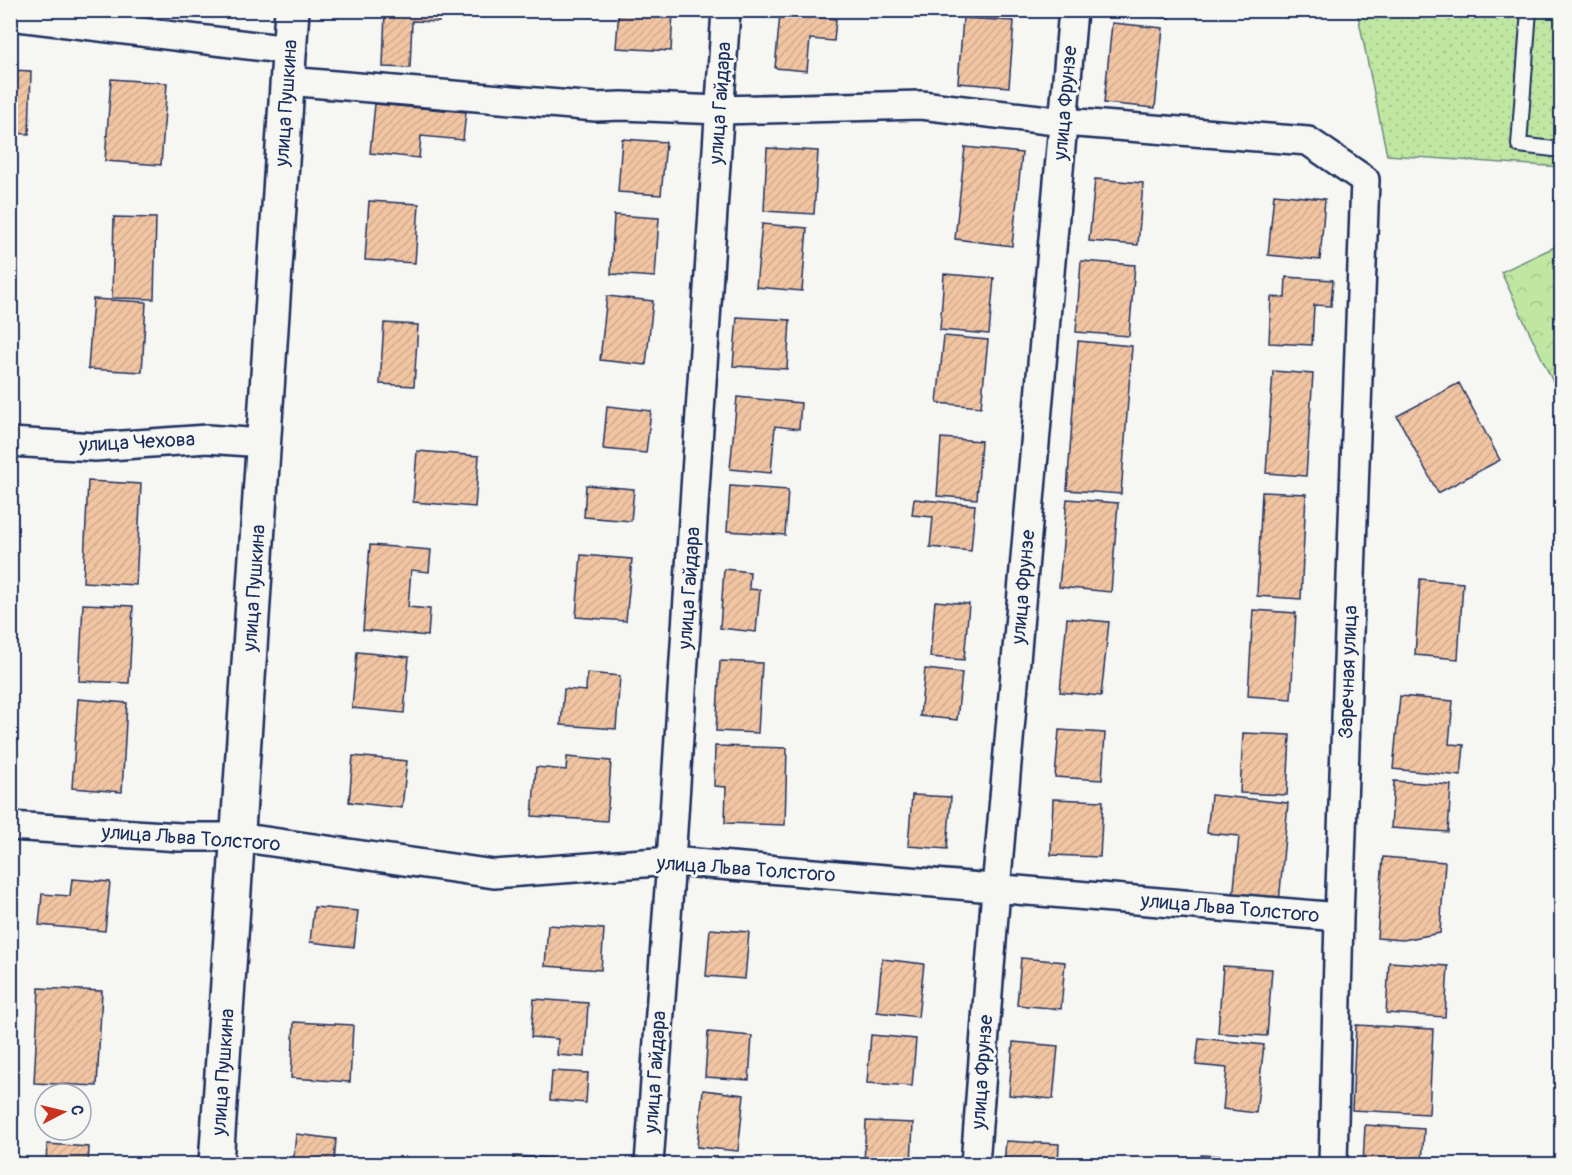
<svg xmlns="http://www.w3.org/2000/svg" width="1572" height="1175" font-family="Pangolin,sans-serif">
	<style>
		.forest { fill: url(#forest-crowns); stroke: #6e8b80; stroke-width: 1.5 }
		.garden { fill: url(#garden-dots); stroke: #6e8b80; stroke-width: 1.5 }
		.building { fill: url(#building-hatch); stroke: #1b2f5e; stroke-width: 1.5 }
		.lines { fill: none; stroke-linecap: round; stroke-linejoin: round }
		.lane-casing { stroke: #1b2f5e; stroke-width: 18 }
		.street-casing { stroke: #1b2f5e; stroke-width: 32 }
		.secondary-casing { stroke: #1b2f5e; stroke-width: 38 }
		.lane { stroke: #f6f6f2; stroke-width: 14 }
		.street { stroke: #f6f6f2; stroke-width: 27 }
		.secondary { stroke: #f6f6f2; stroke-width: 33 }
		.labels { text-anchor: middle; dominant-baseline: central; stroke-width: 6; stroke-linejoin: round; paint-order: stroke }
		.street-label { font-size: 20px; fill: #1b2f5e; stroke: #f6f6f2 }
	</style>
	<defs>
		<pattern id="forest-crowns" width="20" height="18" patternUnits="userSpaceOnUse" patternTransform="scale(1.5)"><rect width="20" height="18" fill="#c0e7a2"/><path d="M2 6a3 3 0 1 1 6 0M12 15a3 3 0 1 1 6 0" fill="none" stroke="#a4c68e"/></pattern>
		<pattern id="garden-dots" width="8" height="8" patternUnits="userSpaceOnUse" patternTransform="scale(1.5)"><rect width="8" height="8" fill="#c0e7a2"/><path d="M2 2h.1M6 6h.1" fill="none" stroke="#a4c68e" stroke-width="1.8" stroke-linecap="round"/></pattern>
		<pattern id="building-hatch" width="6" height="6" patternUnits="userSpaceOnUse" patternTransform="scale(1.5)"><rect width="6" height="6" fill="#f2c5a2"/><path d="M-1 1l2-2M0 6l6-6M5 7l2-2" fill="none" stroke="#cfaa8e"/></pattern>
	</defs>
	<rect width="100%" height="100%" fill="#f6f6f2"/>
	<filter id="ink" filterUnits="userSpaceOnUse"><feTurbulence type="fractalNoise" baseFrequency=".0167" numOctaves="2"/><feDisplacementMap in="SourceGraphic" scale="12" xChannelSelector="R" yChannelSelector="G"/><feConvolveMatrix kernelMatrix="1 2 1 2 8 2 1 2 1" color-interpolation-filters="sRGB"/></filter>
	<g filter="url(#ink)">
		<path class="forest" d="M1561,244V399L1501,272Z"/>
		<path class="garden" d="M1357,11H1561V167L1387,155Z"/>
		<path class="building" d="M385,10H439V22L412,21L410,68L383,67Z
			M619,10H673L671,51L616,48Z
			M1112,10H1169V18L1112,15Z
			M780,14L836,19L834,41L810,39L807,71L775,68Z
			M963,18L1014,21L1009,87L958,83Z
			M1112,23L1163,28L1155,108L1104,103Z
			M10,70L31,71L29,134L10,133Z
			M111,79L167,83L161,165L105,161Z
			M375,104L466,112L463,140L421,136L419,158L370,153Z
			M622,139L666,142L661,195L618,192Z
			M965,147L1022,153L1012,246L955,239Z
			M767,148L818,151L814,214L764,211Z
			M1095,179L1143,183L1138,245L1089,241Z
			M1274,194L1325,199L1320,260L1268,255Z
			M369,201L419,204L415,263L365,260Z
			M614,215L659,218L655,277L611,274Z
			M114,217L156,218L154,299L112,298Z
			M762,224L807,228L802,291L756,287Z
			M1081,261L1135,265L1129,336L1076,332Z
			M944,274L994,278L989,334L940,330Z
			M1286,277L1333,280L1331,306L1314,305L1312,345L1269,343L1271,297L1285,298Z
			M607,296L653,301L646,365L600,360Z
			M93,299L146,302L142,372L88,369Z
			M737,317L790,320L787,369L733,366Z
			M384,323L418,325L414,386L380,384Z
			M944,336L988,340L981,407L937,403Z
			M1078,341L1132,346L1121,494L1067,490Z
			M1273,371L1313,374L1306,476L1266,473Z
			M1459,383L1500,460L1438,493L1397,416Z
			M737,397L801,403L799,429L775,426L771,473L730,469Z
			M607,406L651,411L646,453L603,449Z
			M941,438L981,441L977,499L937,496Z
			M417,451L479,456L475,507L413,502Z
			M88,481L141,484L136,585L83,582Z
			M586,485L634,489L631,521L584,517Z
			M730,486L788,490L785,535L727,531Z
			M1262,492L1306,494L1301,599L1257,596Z
			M914,499L975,505L971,551L930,547L933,517L912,515Z
			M1067,499L1118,503L1111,592L1059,587Z
			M370,545L431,550L429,572L411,570L408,607L430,609L428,636L363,630Z
			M581,555L632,559L626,621L576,617Z
			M724,569L750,572L749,589L760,590L756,632L720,628Z
			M1420,579L1463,583L1458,659L1415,655Z
			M935,601L969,604L964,660L930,657Z
			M83,604L133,606L129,683L79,681Z
			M1253,610L1296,613L1291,699L1248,696Z
			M1067,618L1109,622L1101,696L1060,692Z
			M357,652L409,657L404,713L352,708Z
			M720,661L762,663L758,733L716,731Z
			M925,669L962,673L957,720L920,716Z
			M587,673L620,676L616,729L561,725L564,689L586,691Z
			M1400,696L1453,701L1449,744L1464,745L1461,776L1393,769Z
			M78,699L127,703L122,792L72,788Z
			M1059,730L1105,733L1102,780L1055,777Z
			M1243,733L1290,735L1287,795L1240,793Z
			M715,746L787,748L785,825L725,823L726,787L714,786Z
			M353,756L407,761L402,808L349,802Z
			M567,757L611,761L607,821L532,816L536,767L566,770Z
			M1394,781L1451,785L1448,832L1391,828Z
			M912,795L951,797L947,849L908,846Z
			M1211,795L1288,803L1279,903L1233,899L1239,836L1207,833Z
			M1053,799L1103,801L1100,857L1051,855Z
			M1383,857L1445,862L1440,933L1403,940L1377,938Z
			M72,879L110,882L105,931L39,925L42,894L70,896Z
			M314,907L358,911L354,947L310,942Z
			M548,925L604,929L601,970L545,966Z
			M710,929L749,932L745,979L706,976Z
			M1021,958L1065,962L1061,1009L1017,1005Z
			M882,959L924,964L918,1017L877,1012Z
			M1389,962L1448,966L1445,1017L1386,1013Z
			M1223,966L1272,969L1267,1036L1218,1033Z
			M39,988L102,991L97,1086L34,1083Z
			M534,999L588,1003L585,1057L557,1055L558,1039L531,1037Z
			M294,1022L353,1025L350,1082L291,1078Z
			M1356,1025L1433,1029L1429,1114L1352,1110Z
			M708,1032L752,1036L749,1080L705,1077Z
			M871,1035L916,1039L912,1086L867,1083Z
			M1199,1038L1264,1045L1256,1113L1223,1109L1227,1068L1196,1065Z
			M1013,1042L1058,1046L1053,1099L1009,1095Z
			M552,1071L588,1073L586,1103L550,1100Z
			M703,1090L744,1095L738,1151L697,1147Z
			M866,1121L913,1123L911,1164H864Z
			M1365,1125L1424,1129L1422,1164H1363Z
			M296,1134L336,1139L334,1163L344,1164H293Z
			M1006,1141L1059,1144L1058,1164H1004Z
			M47,1144L89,1147L88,1164H46Z
			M1201,1155L1257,1158L1256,1164H1200Z
			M514,1156L551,1158L550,1164H514Z"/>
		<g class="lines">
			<g class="lane-casing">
				<path id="lane" d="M1529,10L1519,145L1562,150"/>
			</g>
			<g class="street-casing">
				<path id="street" d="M10,16L289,50
					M287,81L596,107L622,106L720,110L921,105L1064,122L1308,141L1365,180L1339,917L1333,1164
					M10,442L95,447L207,439L263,443
					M10,826L180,837H238L494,874L671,861L1339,917
					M649,1164L671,861L726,10
					M975,1164L996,889L1073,10"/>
			</g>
			<g class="secondary-casing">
				<path id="secondary" d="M216,1164L292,10"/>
			</g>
			<use href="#lane" class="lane"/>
			<use href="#street" class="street"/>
			<use href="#secondary" class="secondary"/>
		</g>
	</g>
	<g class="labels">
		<g class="street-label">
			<text transform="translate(286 103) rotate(-86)">улица Пушкина</text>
			<text transform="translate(720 103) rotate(-86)">улица Гайдара</text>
			<text transform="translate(1065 103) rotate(-85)">улица Фрунзе</text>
			<text transform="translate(137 442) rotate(-3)">улица Чехова</text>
			<text transform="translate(1023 587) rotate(-85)">улица Фрунзе</text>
			<text transform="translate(254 588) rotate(-86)">улица Пушкина</text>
			<text transform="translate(689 588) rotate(-86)">улица Гайдара</text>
			<text transform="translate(1348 672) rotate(-88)">Заречная улица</text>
			<text transform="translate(191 838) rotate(4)">улица Льва Толстого</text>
			<text transform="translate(746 869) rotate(4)">улица Льва Толстого</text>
			<text transform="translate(1230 908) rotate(5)">улица Льва Толстого</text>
			<text transform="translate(223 1072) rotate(-86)">улица Пушкина</text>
			<text transform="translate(655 1072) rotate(-86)">улица Гайдара</text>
			<text transform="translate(982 1072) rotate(-86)">улица Фрунзе</text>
		</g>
	</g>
	<rect width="1572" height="1175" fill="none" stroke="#f6f6f2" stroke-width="36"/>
	<rect x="18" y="18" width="1536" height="1139" fill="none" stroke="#1b2f5e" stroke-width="2" filter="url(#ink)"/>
	<g transform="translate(63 1112) rotate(83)"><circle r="28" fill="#f6f6f2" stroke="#9ea6b7" stroke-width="1.5"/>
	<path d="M0-4.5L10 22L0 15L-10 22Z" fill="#c8321e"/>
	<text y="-9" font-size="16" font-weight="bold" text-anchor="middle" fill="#1b2f5e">С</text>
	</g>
</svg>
